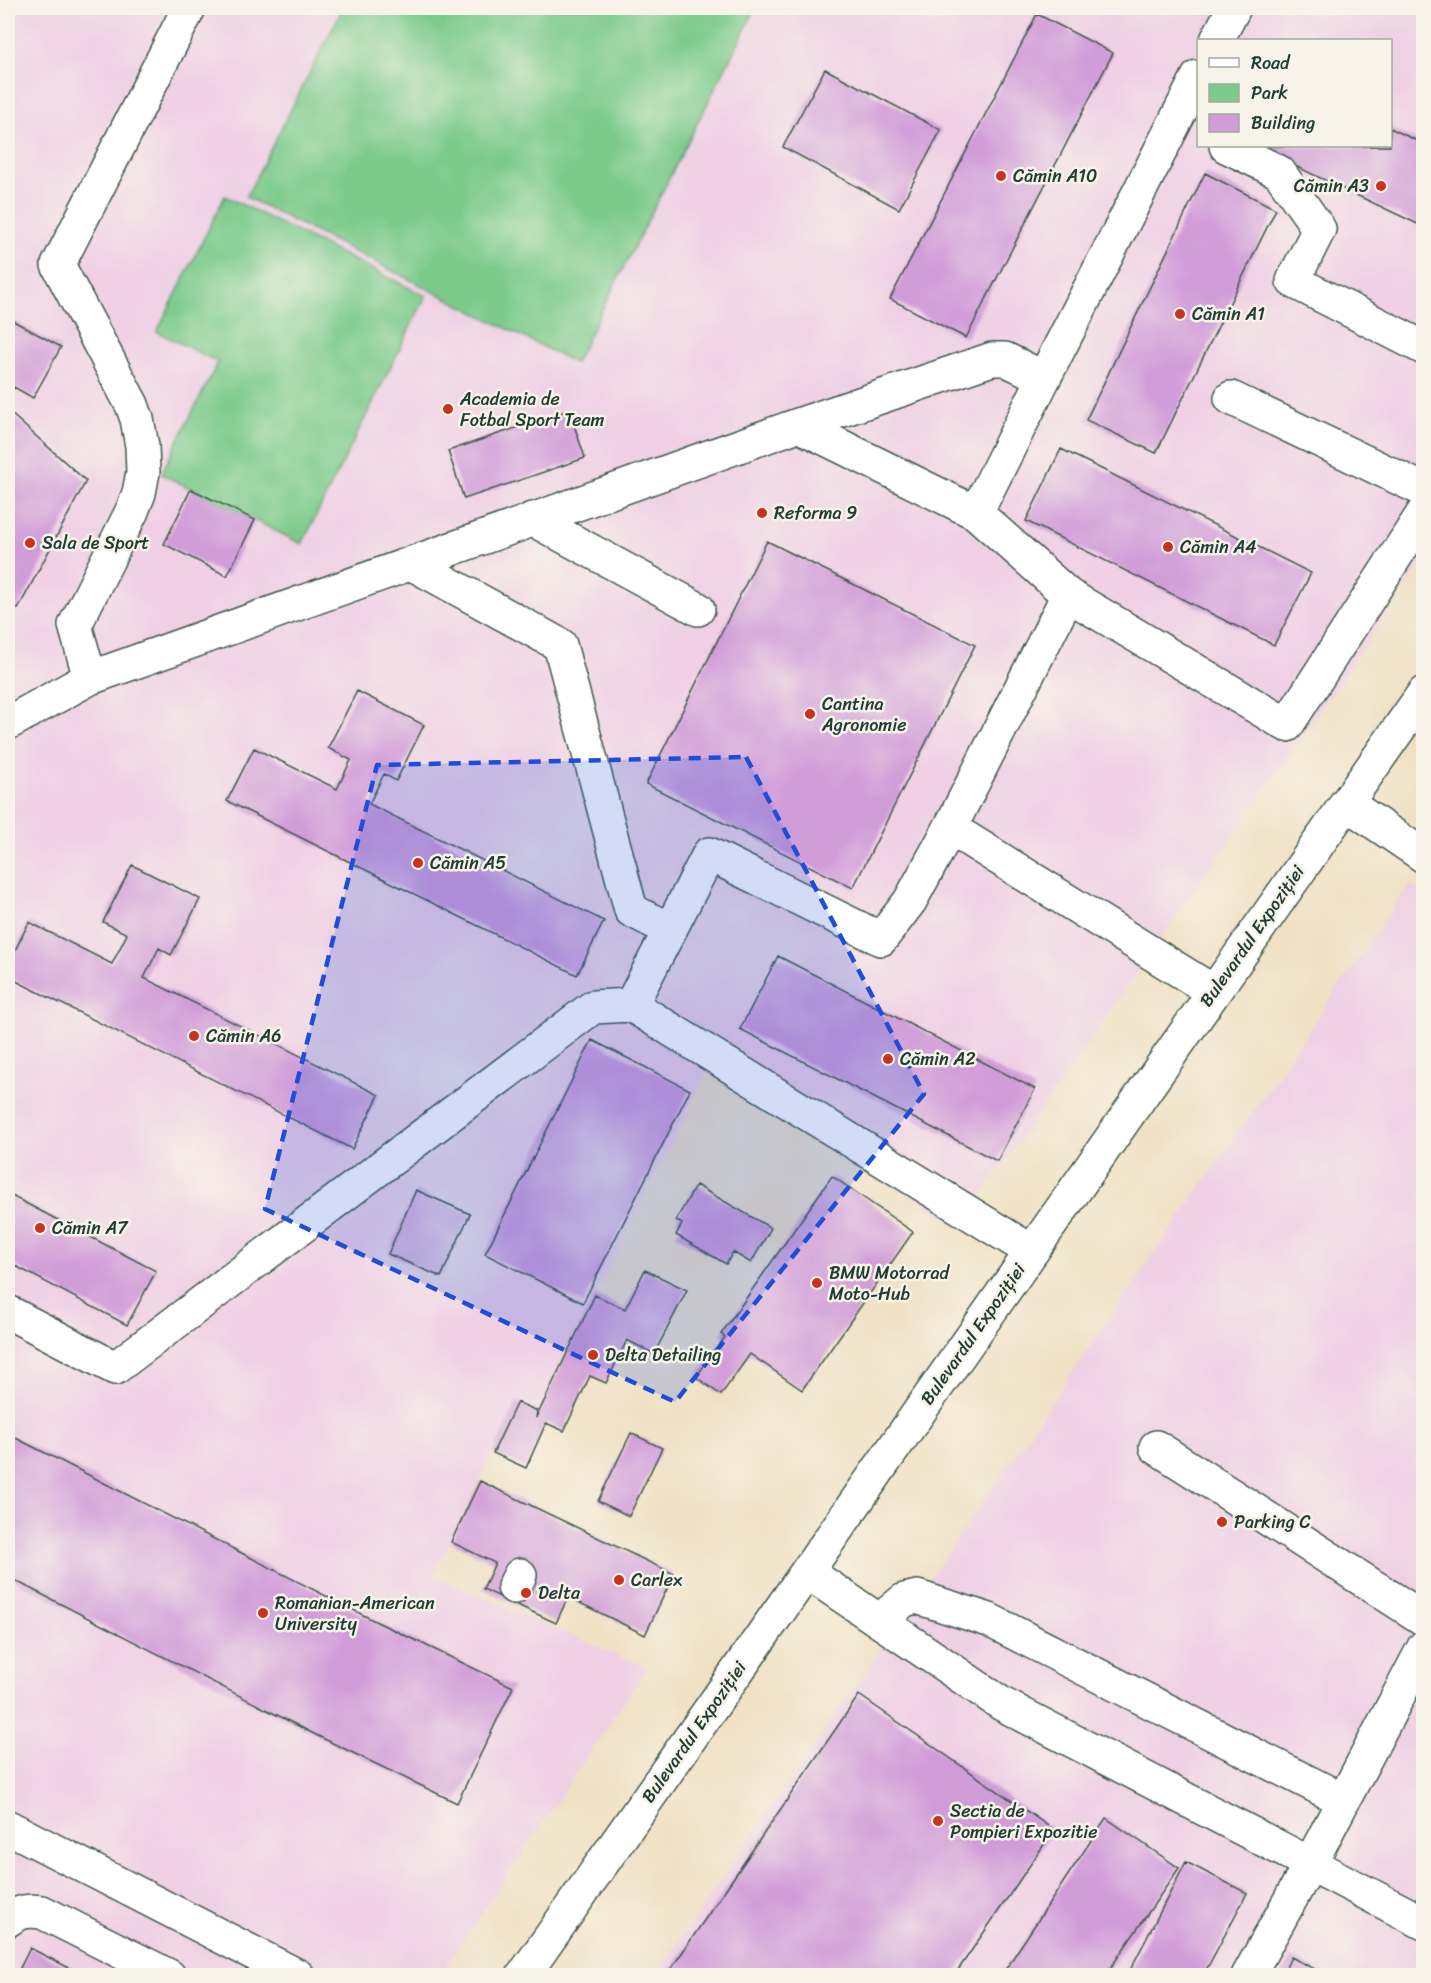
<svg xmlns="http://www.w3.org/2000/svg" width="1431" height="1983" font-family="Sriracha,sans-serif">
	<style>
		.built { fill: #efd0e5; fill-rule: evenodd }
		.green { fill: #7ccb8b; stroke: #4e8460; stroke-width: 1.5 }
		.building { fill: #d19dd9 }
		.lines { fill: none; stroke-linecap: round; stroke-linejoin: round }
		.minor-casing { stroke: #3e564a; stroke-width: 36 }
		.minor { stroke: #fff; stroke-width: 33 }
		.marked { fill: #1d4ed8; fill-opacity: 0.2; stroke: #1d4ed8; stroke-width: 4.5; stroke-dasharray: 12 8; stroke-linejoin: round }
		.poi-dot { fill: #c8321e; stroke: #f7f3e8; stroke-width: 2 }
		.labels { text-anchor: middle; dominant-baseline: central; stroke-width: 5; stroke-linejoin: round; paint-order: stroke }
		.poi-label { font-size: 18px; fill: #1f3d34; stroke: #f7f3e8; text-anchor: start }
		.street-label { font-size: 18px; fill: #1f3d34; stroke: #f7f3e8 }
	</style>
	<rect width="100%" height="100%" fill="#f7f3e8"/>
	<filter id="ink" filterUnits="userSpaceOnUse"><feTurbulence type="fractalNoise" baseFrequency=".0167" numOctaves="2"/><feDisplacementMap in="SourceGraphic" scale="12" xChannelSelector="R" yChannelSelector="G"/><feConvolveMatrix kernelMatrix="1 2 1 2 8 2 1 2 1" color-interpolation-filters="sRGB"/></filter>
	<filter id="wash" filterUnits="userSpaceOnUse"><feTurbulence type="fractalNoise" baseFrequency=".008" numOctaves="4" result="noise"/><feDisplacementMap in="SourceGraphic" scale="24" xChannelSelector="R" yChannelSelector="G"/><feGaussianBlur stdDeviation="1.35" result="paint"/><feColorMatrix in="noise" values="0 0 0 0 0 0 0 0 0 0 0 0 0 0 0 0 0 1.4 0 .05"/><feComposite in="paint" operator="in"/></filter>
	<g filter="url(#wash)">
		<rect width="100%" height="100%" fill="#f0e1c4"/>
		<path class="built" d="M8,8H1423V562L960,1226L707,1072L537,1411L517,1402L433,1576L647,1668L440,1975L8,1976ZM1198,40H1390V146H1198Z
			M1410,884L1423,893V1975L655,1976Z"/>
		<path class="green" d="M343,8H756L575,363L246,197Z
			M225,196L426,296L302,544L161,474L218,362L157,332Z"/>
		<g id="blocks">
			<path class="building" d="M1037,14L1113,53L966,338L890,299Z
				M825,69L941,130L899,209L783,147Z
				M1390,128L1424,144V227L1253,146H1390Z
				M1205,173L1276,209L1156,453L1086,420Z
				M8,318L61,347L33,398L14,387L8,400Z
				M569,410L585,458L464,499L448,451Z
				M8,411L86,481L18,609L8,606Z
				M1061,449L1311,573L1274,645L1026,521Z
				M191,489L255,520L227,576L164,544Z
				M767,541L975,645L853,888L646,784Z
				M357,691L424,725L396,781L384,774L369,804L604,921L577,975L227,801L254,748L337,789L351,760L328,748Z
				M132,865L200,899L171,955L159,948L144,978L379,1095L352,1149L8,977V965L29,922L112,964L127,934L103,922Z
				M778,956L1035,1089L997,1161L740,1029Z
				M592,1040L690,1090L583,1303L485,1254Z
				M832,1176L913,1232L802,1390L750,1354L721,1395L696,1377L725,1337L721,1334Z
				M696,1185L771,1228L751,1263L733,1252L726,1264L676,1235L682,1224L676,1220Z
				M416,1190L470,1214L441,1277L388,1254Z
				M8,1194L156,1271L127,1325L8,1262Z
				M645,1270L687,1290L654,1354L627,1340L606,1383L590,1376L564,1431L546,1423L526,1468L493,1453L517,1402L537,1411L536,1418L595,1295L625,1309Z
				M631,1433L662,1448L629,1516L598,1501Z
				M8,1434L375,1621L513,1687L457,1803L320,1737L8,1577Z
				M480,1481L674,1574L645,1635L568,1597L556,1623L483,1589L495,1563L451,1542Z
				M859,1695L1054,1830L954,1976H666Z
				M1106,1818L1179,1868L1105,1976H1001Z
				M1186,1862L1247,1893L1203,1976H1127Z
				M30,1948L85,1976H16Z
				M1291,1957L1328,1976H1282Z"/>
		</g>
	</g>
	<g filter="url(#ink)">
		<use href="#blocks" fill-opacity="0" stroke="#3e564a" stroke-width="1.5"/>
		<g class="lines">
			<g class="minor-casing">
				<path id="minor" d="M1217,40L1234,8
					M1226,146L1279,172L1319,229L1293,281L1424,348
					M1231,398L1424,490
					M798,425L976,513L1068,595L1287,725L1424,512
					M976,513L1044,378
					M532,519L698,609
					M411,563L560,645L631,910L670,930L631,1005L1031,1251
					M90,678L75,625L132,511L139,493L143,472L142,446L137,419L132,405L58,265L189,8
					M8,723L90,678L798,425L992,359H1005L1044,378L1198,77
					M1346,803L1424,856
					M950,828L1214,992
					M670,930L709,854L881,939L910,901L950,828L1068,595
					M8,1312L115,1368L593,1007L631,1005
					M1156,1447L1424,1619
					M807,1572L1002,1704L1424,1923
					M514,1587L520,1575
					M879,1621L904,1600L917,1597L989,1620L1343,1800
					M8,1827L298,1976
					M8,1920C19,1911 29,1910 42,1912L169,1976
					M523,1976L1424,693
					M1248,1976L1310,1864L1424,1647"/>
			</g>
			<use href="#minor" class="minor"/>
		</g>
	</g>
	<path class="marked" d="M746,757L924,1094L675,1402L265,1209L377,765Z"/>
	<g class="poi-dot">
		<circle cx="1001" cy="176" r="6"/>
		<circle cx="1381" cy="186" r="6"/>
		<circle cx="1180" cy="314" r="6"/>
		<circle cx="448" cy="409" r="6"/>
		<circle cx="762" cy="513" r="6"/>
		<circle cx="30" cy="543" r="6"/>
		<circle cx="1168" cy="547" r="6"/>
		<circle cx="810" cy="714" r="6"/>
		<circle cx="418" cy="863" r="6"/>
		<circle cx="194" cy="1036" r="6"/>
		<circle cx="888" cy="1059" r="6"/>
		<circle cx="40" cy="1228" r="6"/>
		<circle cx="817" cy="1283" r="6"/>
		<circle cx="593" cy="1355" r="6"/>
		<circle cx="1222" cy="1522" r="6"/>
		<circle cx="619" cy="1580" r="6"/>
		<circle cx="526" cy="1593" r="6"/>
		<circle cx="263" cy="1613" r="6"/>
		<circle cx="938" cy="1821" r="6"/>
	</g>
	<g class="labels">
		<g class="poi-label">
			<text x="1013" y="176">Cămin A10</text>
			<text x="1369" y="186" text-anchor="end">Cămin A3</text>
			<text x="1192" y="314">Cămin A1</text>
			<text x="460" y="399">Academia de<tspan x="460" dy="21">Fotbal Sport Team</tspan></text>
			<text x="774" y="513">Reforma 9</text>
			<text x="42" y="543">Sala de Sport</text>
			<text x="1180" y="547">Cămin A4</text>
			<text x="822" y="704">Cantina<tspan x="822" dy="21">Agronomie</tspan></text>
			<text x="430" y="863">Cămin A5</text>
			<text x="206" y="1036">Cămin A6</text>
			<text x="900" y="1059">Cămin A2</text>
			<text x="52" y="1228">Cămin A7</text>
			<text x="829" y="1273">BMW Motorrad<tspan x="829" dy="21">Moto-Hub</tspan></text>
			<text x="605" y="1355">Delta Detailing</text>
			<text x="1234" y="1522">Parking C</text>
			<text x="631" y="1580">Carlex</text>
			<text x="538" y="1593">Delta</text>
			<text x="275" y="1603">Romanian-American<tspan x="275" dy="21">University</tspan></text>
			<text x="950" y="1811">Sectia de<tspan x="950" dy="21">Pompieri Expozitie</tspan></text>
		</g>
		<g class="street-label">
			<text transform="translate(1252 936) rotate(-55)">Bulevardul Expoziției</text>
			<text transform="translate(973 1334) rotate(-55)">Bulevardul Expoziției</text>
			<text transform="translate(694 1732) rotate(-55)">Bulevardul Expoziției</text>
		</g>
	</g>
	<rect width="1431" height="1983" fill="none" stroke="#f7f3e8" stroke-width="30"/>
	<rect x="1197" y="39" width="195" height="108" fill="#f7f3e8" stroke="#a1aaa0" stroke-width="1.5"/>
	<rect x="1209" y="58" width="30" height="9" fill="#ffffff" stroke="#a1aaa0" stroke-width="1.5"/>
	<text x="1251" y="69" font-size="18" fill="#1f3d34">Road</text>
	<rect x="1209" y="84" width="30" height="18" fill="#7ccb8b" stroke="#a1aaa0" stroke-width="1.5"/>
	<text x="1251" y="99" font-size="18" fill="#1f3d34">Park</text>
	<rect x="1209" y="114" width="30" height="18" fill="#d19dd9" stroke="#a1aaa0" stroke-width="1.5"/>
	<text x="1251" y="129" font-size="18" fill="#1f3d34">Building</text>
</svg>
